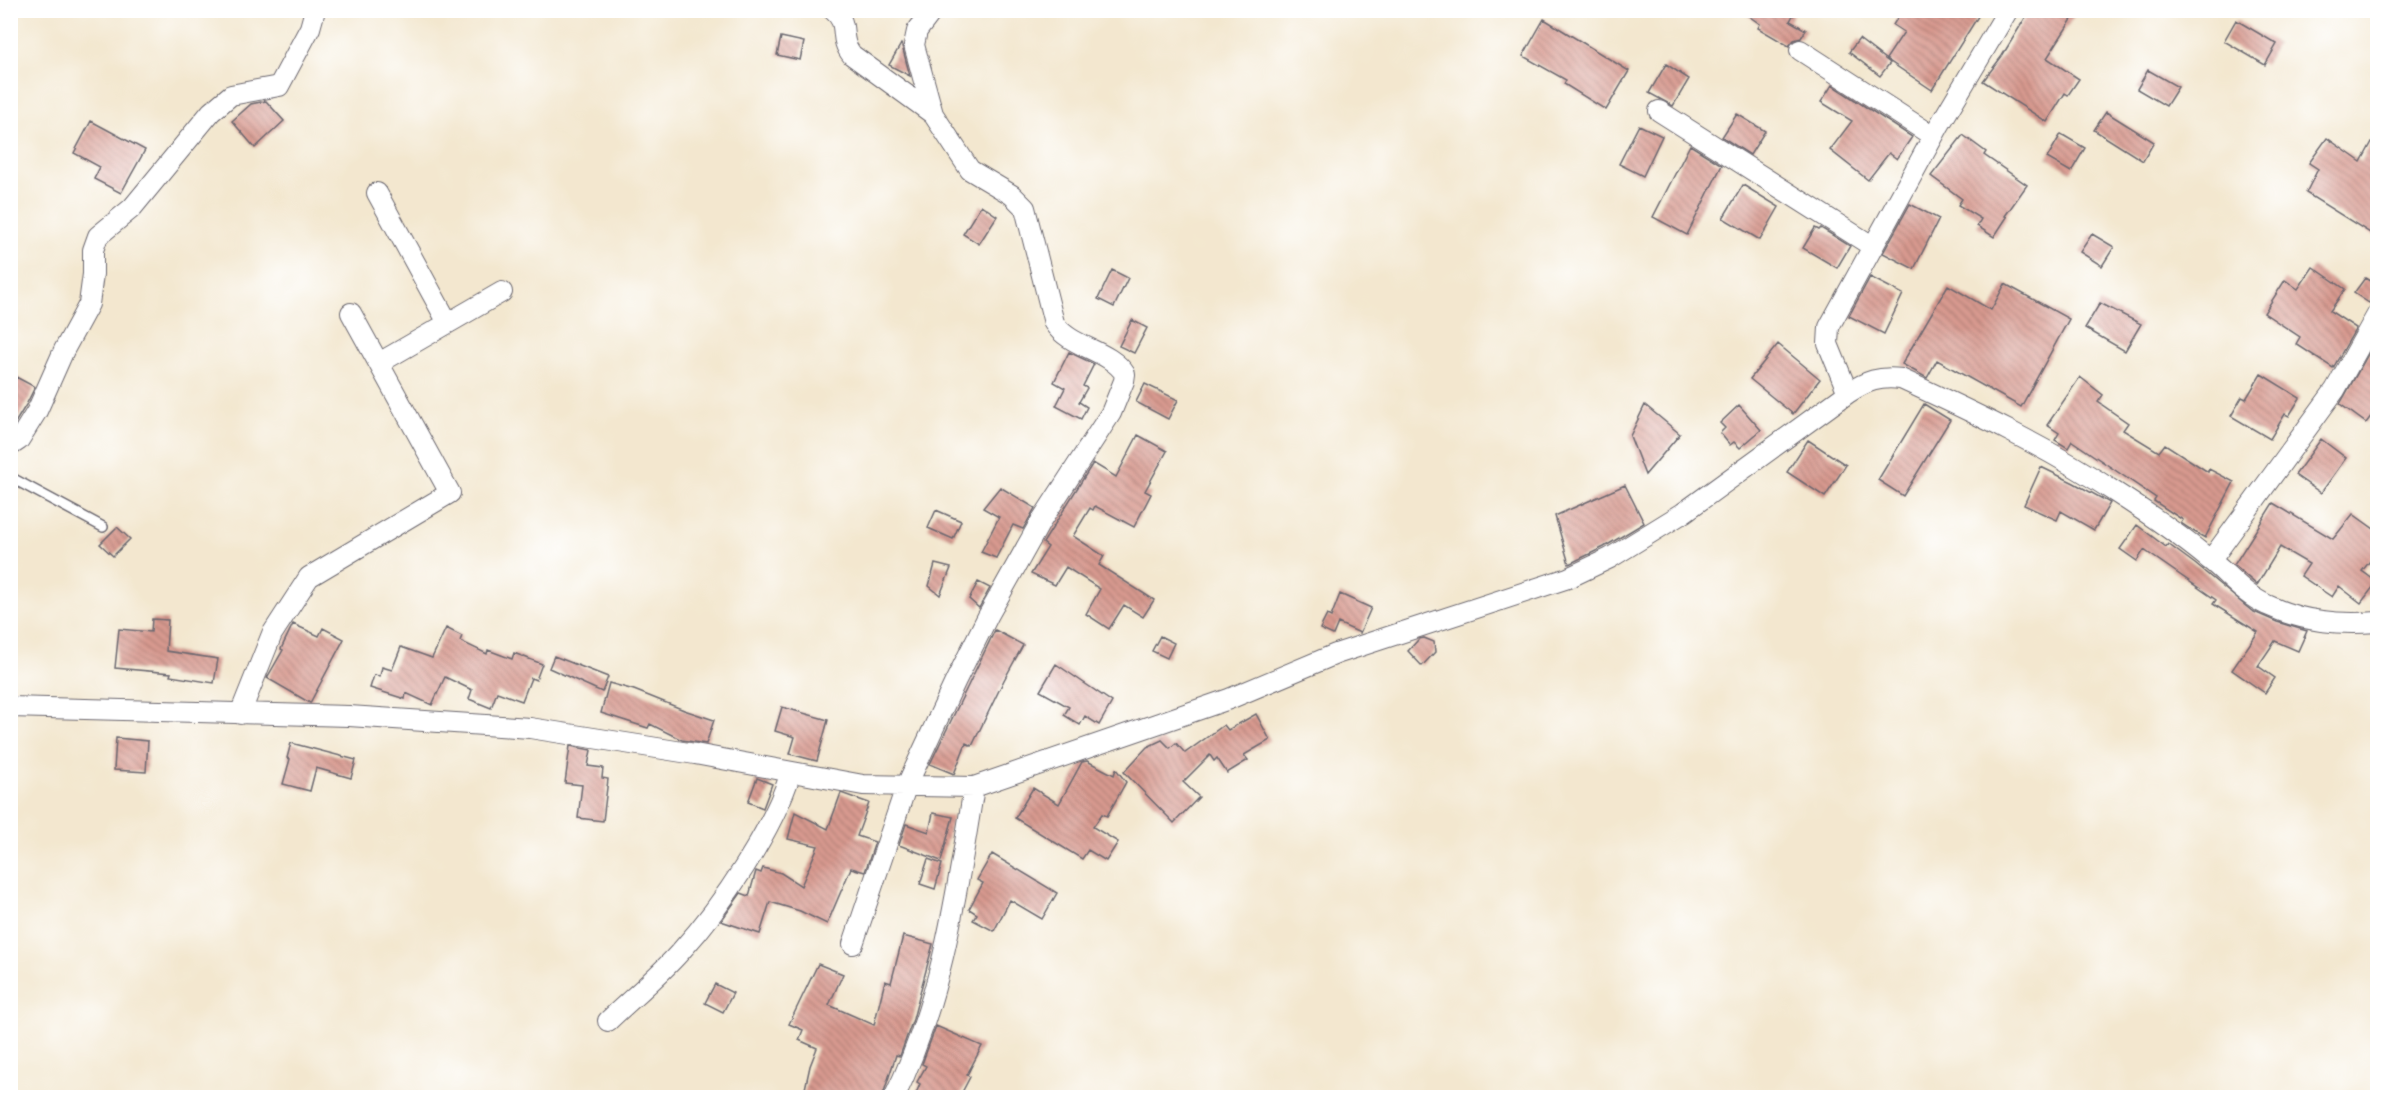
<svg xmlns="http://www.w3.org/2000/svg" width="2388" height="1108" font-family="'Libre Caslon Text',serif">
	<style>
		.building { fill: url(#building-back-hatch) }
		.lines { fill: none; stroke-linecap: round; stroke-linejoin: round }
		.lane-casing { stroke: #6b676f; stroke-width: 12 }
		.street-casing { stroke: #6b676f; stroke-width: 22 }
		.lane { stroke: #fff; stroke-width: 9 }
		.street { stroke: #fff; stroke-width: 20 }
	</style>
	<defs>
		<pattern id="building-back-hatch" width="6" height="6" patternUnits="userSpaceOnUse" patternTransform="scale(1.5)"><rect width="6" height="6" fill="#d89a8f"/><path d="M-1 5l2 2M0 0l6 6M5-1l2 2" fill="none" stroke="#af7d76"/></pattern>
	</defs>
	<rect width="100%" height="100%" fill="#fff"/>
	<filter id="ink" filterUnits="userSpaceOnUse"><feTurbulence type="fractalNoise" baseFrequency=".0167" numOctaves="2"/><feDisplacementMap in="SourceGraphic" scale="12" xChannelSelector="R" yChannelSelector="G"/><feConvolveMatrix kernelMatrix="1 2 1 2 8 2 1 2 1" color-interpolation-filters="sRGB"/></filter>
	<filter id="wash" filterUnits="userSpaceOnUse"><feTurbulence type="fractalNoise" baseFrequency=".008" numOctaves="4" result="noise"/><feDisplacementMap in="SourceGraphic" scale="24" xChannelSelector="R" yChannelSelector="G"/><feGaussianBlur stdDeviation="1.35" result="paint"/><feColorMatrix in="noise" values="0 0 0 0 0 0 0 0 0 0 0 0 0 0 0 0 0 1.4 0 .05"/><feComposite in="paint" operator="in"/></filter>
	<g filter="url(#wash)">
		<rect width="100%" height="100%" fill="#f3e7cf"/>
		<g id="blocks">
			<path class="building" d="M1740,10H1796L1790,21L1806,30L1801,38L1794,40L1789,46L1758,28L1760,24Z
				M1902,10H1982L1932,90L1886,59L1904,32L1893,25Z
				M2030,10H2078L2047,58L2079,79L2068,95L2065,93L2047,122L1983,81L2002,56Z
				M1544,19L1629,71L1606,110L1564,84L1566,80L1523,56Z
				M2236,20L2277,44L2265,65L2224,41Z
				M781,37L804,42L800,60L777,55Z
				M1859,39L1890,63L1880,76L1849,52Z
				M901,44L902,46L910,76L889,65Z
				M1666,64L1689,79L1673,106L1649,93Z
				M2148,70L2178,87L2166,106L2137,89Z
				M1832,85L1912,137L1897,159L1889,153L1868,180L1830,150L1852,121L1821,102Z
				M266,101L284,121L255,148L232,121L251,104Z
				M2106,112L2154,142L2143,161L2094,130Z
				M1737,114L1765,131L1750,155L1722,137Z
				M91,121L145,150L121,193L94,179L100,167L74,153Z
				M1639,125L1662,136L1643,176L1619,164Z
				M2378,131V238L2306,193L2318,169L2309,163L2327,138L2361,162Z
				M2061,134L2085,148L2071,172L2047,158Z
				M1963,135L1986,152L1984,155L2027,185L2005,216L2007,217L1994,237L1977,226L1981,219L1958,205L1962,199L1931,176Z
				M1690,145L1722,165L1687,235L1653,217Z
				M1743,185L1779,207L1760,240L1723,218Z
				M1910,204L1939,219L1914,269L1883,253Z
				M981,205L997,216L979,244L963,234Z
				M1815,228L1819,230L1821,228L1850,246L1837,268L1803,248Z
				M2092,234L2114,247L2102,266L2080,252Z
				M2313,267L2345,289L2330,311L2356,328L2333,368L2296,344L2300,337L2264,313L2285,280L2298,289Z
				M1112,270L1128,278L1114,307L1098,299Z
				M1870,277L1903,294L1884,334L1849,316Z
				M2365,278L2378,286L2369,303L2354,293Z
				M2005,284L2069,319L2021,407L1937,360L1927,378L1902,364L1948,285L1991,310Z
				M2100,303L2141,324L2125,351L2085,328Z
				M1132,320L1147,328L1134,353L1119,346Z
				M2375,342L2378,344V407L2366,423L2340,404Z
				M1778,344L1820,379L1793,414L1750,379Z
				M1069,352L1094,364L1083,386L1087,388L1079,402L1087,407L1081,419L1056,406L1065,388L1054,382Z
				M2261,374L2300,398L2289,416L2285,414L2270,439L2231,416L2242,397L2246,399Z
				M16,377L35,387L26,405L10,431V387Z
				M2080,377L2103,395L2098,402L2128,423L2123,430L2159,452L2165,444L2208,472L2209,469L2234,482L2205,538L2193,531L2181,523L2183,520L2154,501L2156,498L2072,441L2068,448L2055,440L2059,433L2047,425Z
				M1145,384L1178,400L1168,419L1136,402Z
				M1924,404L1950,420L1903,496L1878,480Z
				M1645,405L1680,434L1645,475L1630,436Z
				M1739,405L1761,430L1740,448L1734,442L1730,445L1720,433L1725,428L1720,423Z
				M1138,435L1167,451L1145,491L1151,494L1134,527L1095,506L1093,510L1090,508L1073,536L1104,556L1099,565L1154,600L1143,617L1124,605L1109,629L1086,614L1100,589L1066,567L1055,585L1031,574L1048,547L1043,543L1093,463L1116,477Z
				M2321,439L2346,458L2321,493L2295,475Z
				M1808,440L1846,465L1825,497L1787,472Z
				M2041,467L2074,483L2110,503L2094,530L2061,511L2057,520L2024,505Z
				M1625,485L1644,523L1604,547L1569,564L1555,516Z
				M1000,487L1035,508L1023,529L1013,525L996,558L981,552L999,517L983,508Z
				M2273,503L2333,539L2353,514L2378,532V551L2362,571L2377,582L2361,603L2339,586L2332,597L2301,576L2309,564L2280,547L2257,585L2234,565Z
				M936,510L961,521L953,539L928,528Z
				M2137,525L2166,547L2168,544L2195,564L2252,611L2277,622L2307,631L2298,651L2275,641L2258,666L2275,678L2265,693L2232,670L2258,632L2213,604L2216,600L2144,550L2137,561L2120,549Z
				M117,527L130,539L113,556L100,544Z
				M935,564L951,568L940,595L929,586Z
				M978,582L990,588L979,608L969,599Z
				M1340,594L1371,608L1360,633L1338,623L1333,635L1320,629L1327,615L1331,617Z
				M152,619L168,620L166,651L218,659L214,683L170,676L171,673L115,668L119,629L151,632Z
				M293,624L319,636L323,628L344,639L310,703L267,678L283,650L281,649Z
				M446,628L462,636L460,641L487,654L488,650L512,659L514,653L542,664L536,680L531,678L522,701L497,692L491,708L469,699L472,690L445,677L432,705L406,693L405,699L370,688L374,675L380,676L382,667L392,670L401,647L432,658Z
				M995,630L1023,645L1004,680L972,746L966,743L954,774L930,764Z
				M1160,636L1174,643L1167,658L1152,651Z
				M1424,638L1434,642L1435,652L1422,666L1408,651L1419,639Z
				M554,656L608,677L602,692L549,668Z
				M1056,664L1112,702L1099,725L1085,716L1080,725L1064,715L1069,707L1040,691Z
				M609,683L634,690L684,710L714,720L706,744L682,740L650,724L648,728L601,713Z
				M782,707L828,720L817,761L790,754L795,737L775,731Z
				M1256,714L1270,740L1244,755L1248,760L1227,773L1217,758L1214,761L1210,755L1183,782L1199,797L1174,823L1124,772L1147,747L1162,740L1170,748L1176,743L1185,753L1224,725L1228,730Z
				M116,738L148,741L146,772L114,770Z
				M291,743L356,760L351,778L316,768L310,791L283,784L290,759L287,758Z
				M570,746L591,750L588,766L603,768L602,778L608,779L603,821L578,818L582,785L565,783Z
				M1087,761L1114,775L1116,769L1126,782L1107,816L1102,814L1093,827L1118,842L1106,861L1088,850L1082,859L1015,818L1033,788L1059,804L1082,762Z
				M757,778L772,784L763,808L748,802Z
				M841,793L869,803L857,836L875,842L865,872L851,868L827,924L800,911L770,902L760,934L721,921L741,893L749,896L756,871L761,873L763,868L781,873L801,886L818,846L788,839L795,812L828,829Z
				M933,813L953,817L941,861L899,845L906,824L929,832Z
				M992,854L1057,893L1042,919L1010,900L994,931L973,920L977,914L969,909L983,883L977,880Z
				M928,859L942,864L935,889L920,884Z
				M903,936L933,944L913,1019L900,1056L896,1055L882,1098H803L810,1066L817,1048L799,1040L803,1030L789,1024L818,964L843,974L829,1005L874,1025L885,981L891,983Z
				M715,984L733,993L723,1012L705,1003Z
				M936,1026L982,1046L967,1075L970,1077L959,1098H914L920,1084L917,1082L926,1066L922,1064Z"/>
		</g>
	</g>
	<g filter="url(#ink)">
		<use href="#blocks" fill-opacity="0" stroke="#6b676f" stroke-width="1.5"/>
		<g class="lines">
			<g class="lane-casing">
				<path id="lane" d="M10,477L103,527"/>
			</g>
			<g class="street-casing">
				<path id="street" d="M833,10C851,25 837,37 852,55L933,114L970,170L1012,195L1025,208L1054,323C1070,348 1109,349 1125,374L1124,381L1111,413L1041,521L988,616L956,680L906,787L853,944
					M933,10L917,31L914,45L933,114
					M1800,50L1933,136
					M1659,111L1872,246
					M377,193L448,323
					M379,363L502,292
					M1848,393L1828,344L1829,327L1939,126L2008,10
					M10,446L19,440L37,411L64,350L89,304L93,274V250L98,236L132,208L211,112L231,95L279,86L310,28L315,10
					M2211,560L2335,390L2378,313
					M10,707L349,716L530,728L695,754L863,785L974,787L1229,699L1336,654L1568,578L1610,558L1683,513L1848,393C1866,381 1880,376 1901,379C1975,413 2049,448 2118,494C2149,514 2181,536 2210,560C2229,575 2244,595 2267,605C2303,622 2339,625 2378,622
					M240,714L272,634L309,577L450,493L351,313
					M608,1021C632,998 659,976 681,951C722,906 773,830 791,772
					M894,1098C942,1000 957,892 974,787"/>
			</g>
			<use href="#lane" class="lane"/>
			<use href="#street" class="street"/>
		</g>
	</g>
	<rect width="2388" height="1108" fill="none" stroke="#fff" stroke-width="36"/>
</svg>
